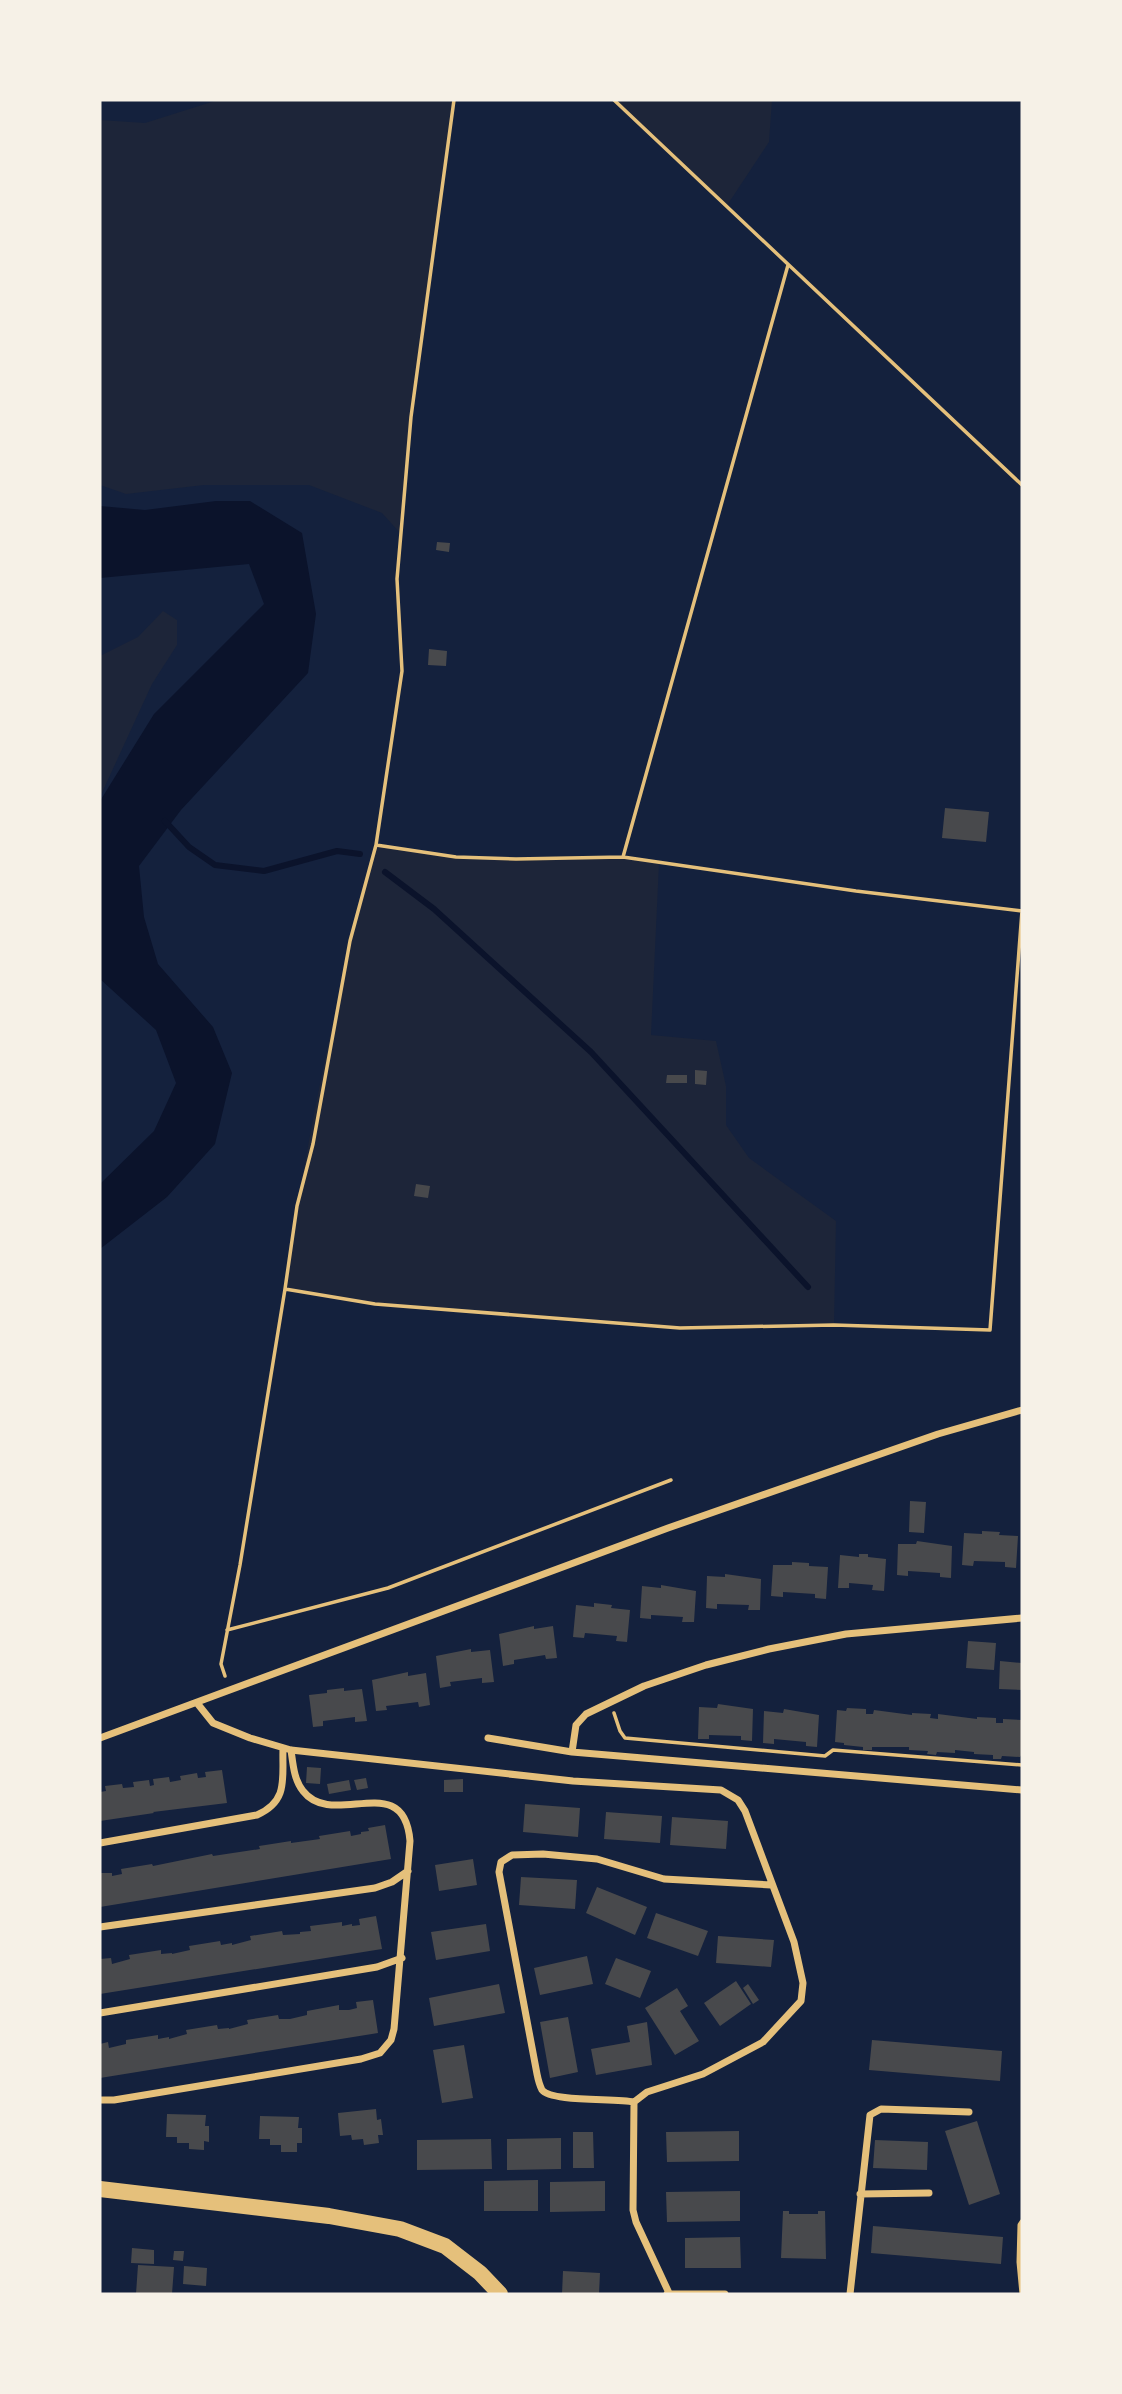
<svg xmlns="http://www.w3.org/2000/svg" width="1122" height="2394" font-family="'Asap Condensed',sans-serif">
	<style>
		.green { fill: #1d2539 }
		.water { fill: #0b132b }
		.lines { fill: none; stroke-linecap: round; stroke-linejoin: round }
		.stream { stroke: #0b132b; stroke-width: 6 }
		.building { fill: #48494c }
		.path { stroke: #e5c07b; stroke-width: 3.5 }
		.service { stroke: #e5c07b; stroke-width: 5 }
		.minor { stroke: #e5c07b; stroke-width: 7 }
		.primary { stroke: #e5c07b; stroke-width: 16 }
	</style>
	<rect width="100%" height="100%" fill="#14213d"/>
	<path class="green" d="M218,100H455L411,417L401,534L382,513L309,485H204L126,494L100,485V120L145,123Z
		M614,100H772L769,142L726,207Z
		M163,611L177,620V645L152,684L100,797V656L138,637Z
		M376,845L456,857L516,859L623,857L659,864L651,1035L716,1041L726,1086V1125L749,1158L836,1221L834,1325L680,1328L375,1304L285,1289C306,1139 337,991 376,845Z"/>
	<path class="water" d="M216,501H250L302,533L316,614L308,673L181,810L139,866L144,917L158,964L213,1027L232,1073L215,1144L167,1197L100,1249V1184L154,1131L176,1083L156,1030L100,979V801L154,714L264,604L249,564L100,578V506L145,510Z"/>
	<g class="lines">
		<path class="stream" d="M165,821L189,847L215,865L264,871L337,851L360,854
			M385,872L434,909L591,1052L808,1287"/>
	</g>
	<path class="building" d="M437,542L450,543L449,552L436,550Z
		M429,649L447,651L446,666L428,665Z
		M945,808L989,812L986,842L942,838Z
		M695,1070L707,1071L706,1085L695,1084Z
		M667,1075H687V1083H666Z
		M416,1184L430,1186L428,1198L414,1196Z
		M910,1501L926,1502L924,1533L909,1532Z
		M982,1531L1000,1532L999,1535L1018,1536L1016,1568L1005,1567V1562L974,1561L973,1566L962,1565L964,1533L982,1534Z
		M917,1541L952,1546L951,1578L940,1577V1573L908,1571V1576L897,1575L898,1544H916Z
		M859,1554H868V1557L886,1559L884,1591L872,1590L873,1585L849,1583V1588H838L840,1555L859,1557Z
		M792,1562L809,1563V1566L828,1567L826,1599L815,1598V1594L783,1592V1597L771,1596L773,1565H792Z
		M725,1574L761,1579L760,1610H748L749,1605L717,1604V1609L706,1608L707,1576L725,1577Z
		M661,1585L696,1591L694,1622H682L683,1617L651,1615V1619L640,1618L642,1586L661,1588Z
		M594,1603L612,1605L611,1608L630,1610L627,1642L616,1641L617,1636L585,1633L584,1638L573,1637L576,1605L594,1607Z
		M534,1626V1629L553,1626L557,1658L546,1659L545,1655L514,1660V1664L503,1666L499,1634Z
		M968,1641L996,1643L994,1670L966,1668Z
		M471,1649V1652L490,1650L494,1682L482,1683V1678L450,1682L451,1686L440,1688L436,1656Z
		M1000,1661L1022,1663V1690L999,1689Z
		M408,1672V1676L426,1673L430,1705L419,1707L418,1702L386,1706L387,1710L376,1711L372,1680Z
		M344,1688V1691L362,1689L367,1721L355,1722V1717L323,1721V1726L313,1727L309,1695L327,1693V1690Z
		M718,1704L753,1709L752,1741L741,1740V1736L709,1735V1739H698L699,1707L717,1708Z
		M847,1708L866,1709V1714H873L874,1710L912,1715V1713L931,1714L930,1718L938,1719V1714L977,1719V1717L996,1718V1723H1003V1719L1022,1720V1754L1020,1757L1002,1756L1001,1759H993V1755L974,1754V1752L955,1750V1753L937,1752L936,1755L927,1754L928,1751L909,1750V1747H872V1750H863V1747L844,1745V1743L835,1742L837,1710L846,1711Z
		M784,1709L819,1715L817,1747L806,1746V1742L774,1739V1744L763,1743L764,1711L783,1713Z
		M307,1767L321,1768L320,1784L306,1783Z
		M222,1770L227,1803L153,1812L154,1813L100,1821V1792L106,1791L105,1786L122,1784L123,1788L134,1787L133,1782L149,1780L150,1786L154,1785L153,1779L169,1777L170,1782L181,1780L180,1776L197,1773L198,1778L206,1777L205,1772Z
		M366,1778L368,1788L357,1790L354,1780Z
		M463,1779V1792H444V1780Z
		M349,1780L351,1790L329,1794L327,1784Z
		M525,1804L580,1808L578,1837L523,1832Z
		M606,1812L662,1816L660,1843L604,1839Z
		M672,1817L728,1821L726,1849L670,1845Z
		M385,1825L391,1859L100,1907V1873H112V1876L122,1874L121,1869L152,1864L153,1866L212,1854L213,1856L260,1849L259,1846L291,1841V1843L320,1839L319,1836L350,1831L351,1836L361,1834V1832L369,1831L368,1828Z
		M473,1859L477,1885L439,1891L435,1865Z
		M521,1877L577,1880L575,1909L519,1905Z
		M597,1887L647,1907L635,1935L586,1913Z
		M656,1913L708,1931L698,1956L647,1938Z
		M376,1916L382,1949L100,1994V1959L111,1958L112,1964L130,1959L129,1955L161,1950V1954L172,1953V1954L190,1950L189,1946L220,1941L221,1945L232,1943V1945L251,1940L250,1936L282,1931L283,1935L300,1934V1932L311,1931L310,1926L342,1922V1926L352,1924V1926L360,1925L359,1919Z
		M486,1924L490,1951L436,1960L431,1932Z
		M718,1936L774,1940L771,1967L716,1963Z
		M587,1956L593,1984L540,1995L534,1968Z
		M616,1958L651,1971L640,1998L605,1984Z
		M736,1981L751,2004L720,2026L704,2003Z
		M499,1984L505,2013L434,2026L429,1998Z
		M748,1984L759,2000L753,2004L743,1988Z
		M677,1988L688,2006L680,2011L699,2041L675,2055L645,2008Z
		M373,2000L378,2033L100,2078V2044L108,2042L109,2048L126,2044V2040L158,2035V2039L169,2037V2039L187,2034L186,2030L217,2025L218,2029L229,2028V2029L248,2024L247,2020L278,2015L279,2019H290L307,2015V2011L339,2005V2010H349L357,2008L356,2002Z
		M568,2017L578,2072L550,2078L540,2022Z
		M647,2022L652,2065L596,2075L591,2049L630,2042L627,2026Z
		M872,2040L1002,2051L1000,2081L869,2070Z
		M464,2045L473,2098L442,2103L433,2050Z
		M376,2109L377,2120L381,2119L383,2135H378L379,2143L364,2145L363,2139L352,2140L351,2135L340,2136L338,2113Z
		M167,2114L206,2115L205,2126H209V2142L204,2141V2150L189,2149V2143H177V2137H166Z
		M260,2116L299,2117L298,2128H302V2143H297V2152H281V2145H270V2139H259Z
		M977,2121L1000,2194L969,2205L945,2131Z
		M739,2131V2161L667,2162L666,2132Z
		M573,2132H593L594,2168H573Z
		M561,2138V2169L507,2170V2139Z
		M491,2139L492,2169L417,2170V2140Z
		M875,2140L928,2142L927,2170L873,2168Z
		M538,2180V2211H484V2181Z
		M605,2181V2211L550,2212V2182Z
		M740,2191V2221L667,2222L666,2192Z
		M783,2211H789V2214H818V2211H825L826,2259L781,2258Z
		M873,2226L1003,2237L1001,2264L871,2253Z
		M740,2237L741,2268H685V2238Z
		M132,2248L154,2250V2264L131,2263Z
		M174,2251H184L183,2261L173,2260Z
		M138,2265L174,2267L172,2294H136Z
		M184,2266L207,2268L206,2286L183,2284Z
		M563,2271L600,2273L599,2294H562Z"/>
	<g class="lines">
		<path class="path" d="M454,100L411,417L397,579L402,671L376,845L456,857L516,859L623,857L856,891L1022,911
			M614,100L1022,485
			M623,857L788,265
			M285,1289L375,1304L680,1328L834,1325L990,1330L1022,911
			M227,1630L388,1588L671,1480
			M225,1676L221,1664L240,1565L285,1289L297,1206L313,1144L350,941L376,845
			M614,1713L620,1731L625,1738L825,1756L833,1750L1022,1765"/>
		<path class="service" d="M1022,2294L1019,2262L1020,2225L1022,2222"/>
		<path class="minor" d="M197,1703L213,1723L250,1738L291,1750L573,1781L721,1790L738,1800L745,1811L794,1942L803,1983L801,2001L763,2042L703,2074L647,2092L634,2102C615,2098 551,2102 542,2090C540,2086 538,2079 537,2074L499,1872L501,1862L512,1855L543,1854L597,1859L664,1879L771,1885
			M100,1738L668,1528L938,1434L1022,1410
			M488,1738L572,1752L1022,1790
			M572,1752L576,1725L586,1714L644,1686L706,1665L769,1649L846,1634L1022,1618
			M100,1843L257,1815C289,1801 282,1778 283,1748
			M100,1927L375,1888L392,1882L408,1871
			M100,2013L377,1967L402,1958
			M100,2100H114L361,2059L380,2053L391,2040L394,2029L410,1841C404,1768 333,1830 303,1791C294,1780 293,1764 291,1750
			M634,2102L633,2210L636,2222L669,2293
			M860,2194L929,2193
			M667,2294H725
			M850,2294L870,2115L881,2109L969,2112"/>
		<path class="primary" d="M100,2189L329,2216L400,2229L445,2246L480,2273L500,2294"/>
	</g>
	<rect width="1122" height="2394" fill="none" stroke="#f6f1e7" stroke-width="203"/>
</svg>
